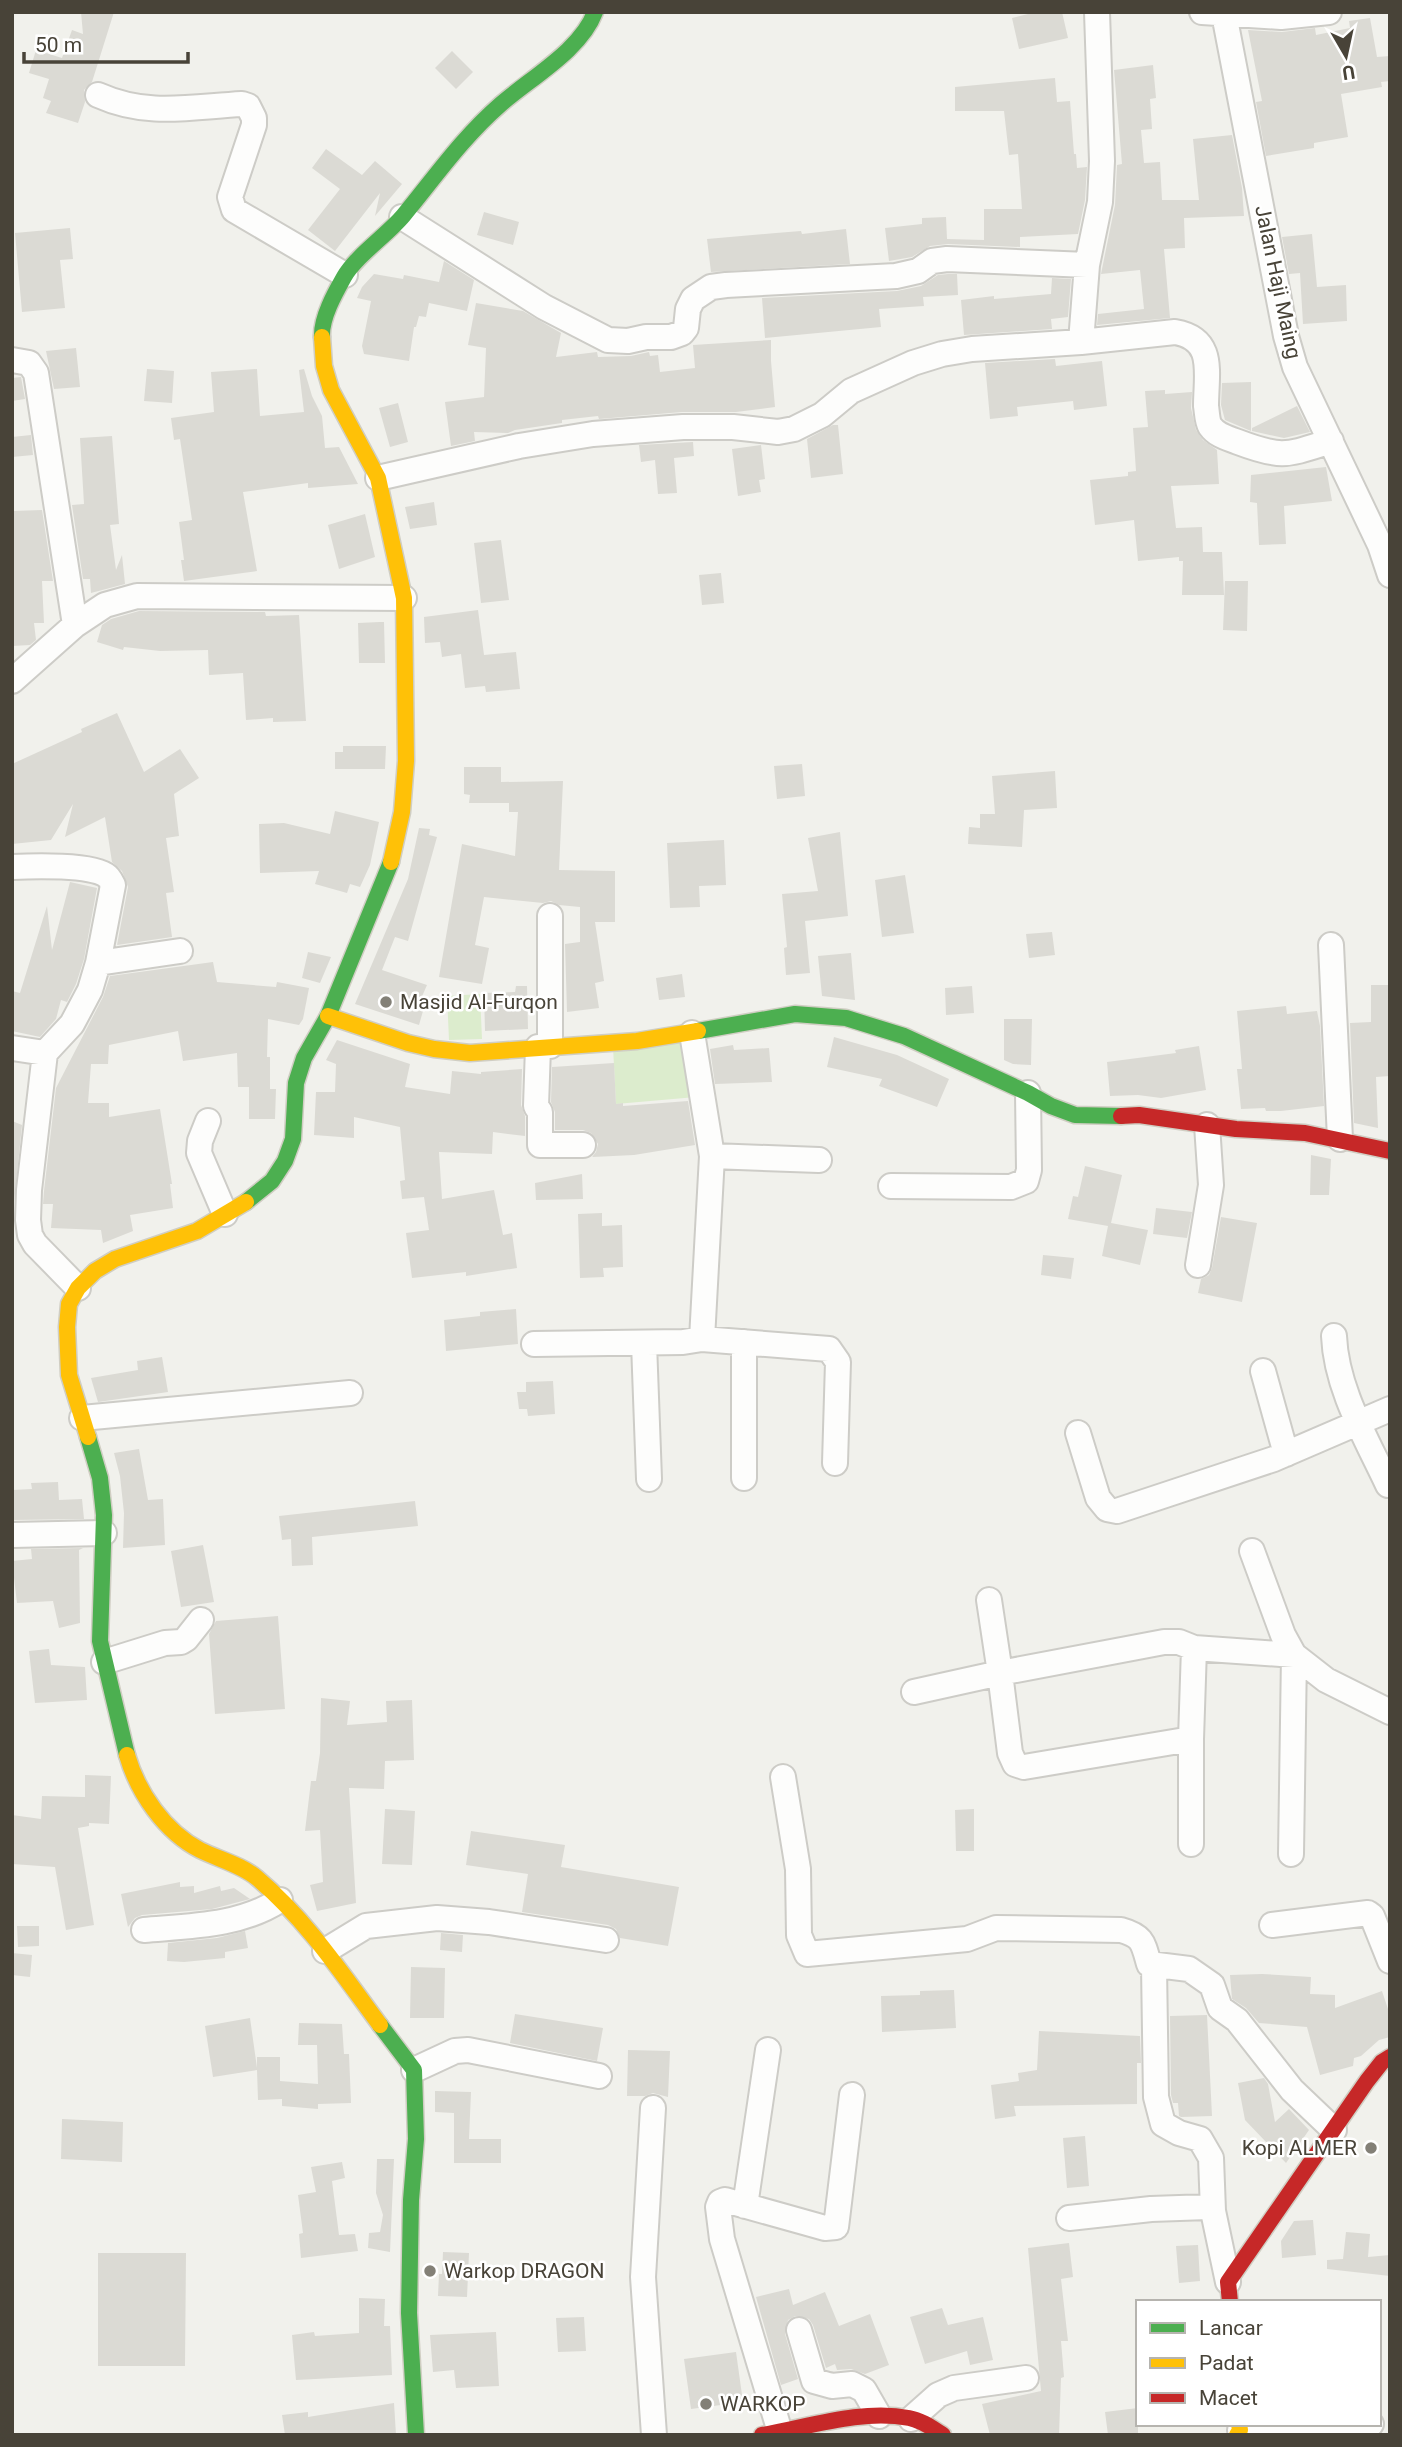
<svg xmlns="http://www.w3.org/2000/svg" width="1402" height="2447" font-family="Roboto,sans-serif">
	<style>
		.green { fill: #dceccd }
		.building { fill: #dbdad4 }
		.lines { fill: none; stroke-linecap: round; stroke-linejoin: round }
		.street-casing { stroke: #cdccc7; stroke-width: 28 }
		.fast-casing { stroke: #d0cec3; stroke-width: 19 }
		.slow-casing { stroke: #d0cec3; stroke-width: 19 }
		.jam-casing { stroke: #d0cec3; stroke-width: 19 }
		.street { stroke: #fdfdfc; stroke-width: 24 }
		.fast { stroke: #4caf50; stroke-width: 16 }
		.slow { stroke: #ffc107; stroke-width: 16 }
		.jam { stroke: #c62828; stroke-width: 16 }
		.poi-dot { fill: #838077; stroke: #fff; stroke-width: 2.5 }
		.labels { text-anchor: middle; dominant-baseline: central; stroke-width: 5; stroke-linejoin: round; paint-order: stroke }
		.street-label { font-size: 21px; fill: #484338; stroke: #fff }
		.poi-label { font-size: 21px; fill: #484338; stroke: #fff; text-anchor: start }
	</style>
	<rect width="100%" height="100%" fill="#f1f1ec"/>
	<path class="green" d="M480,994L482,1039L449,1040L447,996Z
		M686,1037L696,1097L616,1104L613,1047Z"/>
	<path class="building" d="M81,12H114L92,82L84,90L85,102L78,123L46,113L51,101L43,98L49,79L29,73L36,50L62,58L72,30L83,34Z
		M1036,12H1062L1068,38L1019,49L1012,18Z
		M1370,18L1377,57L1390,56V81L1381,82L1382,87L1341,94L1348,137L1314,143V148L1266,156L1256,102L1262,101L1248,30L1282,32L1315,28L1316,35L1350,28L1349,21Z
		M452,51L473,72L456,89L435,68Z
		M1153,65L1156,98L1150,99L1152,129L1141,130L1144,163L1160,162L1162,200H1199L1193,139L1232,135L1242,188L1244,216L1184,218L1185,248L1164,249L1170,318L1097,325L1098,314L1144,309L1140,270L1101,274L1115,205L1117,165L1122,164L1114,70Z
		M1055,78L1057,102L1070,101L1074,154H1076L1077,168L1087,167L1085,200L1078,234L1020,237V247L948,244L930,246L912,257L889,261L885,228L922,224V218L946,217L947,239L984,240V209H1022L1018,154L1009,155L1004,111H955V87Z
		M326,149L362,175L375,161L402,184L375,216L380,193L335,251L308,230L340,189L312,168Z
		M484,212L519,222L513,245L477,235Z
		M70,228L73,259L60,260L65,308L22,312L15,233Z
		M846,229L850,264L711,272L707,239L776,233L801,231L802,234Z
		M1312,234L1317,287L1346,285L1347,321L1303,324L1300,273L1289,274L1282,237Z
		M444,261L474,280L467,311L429,303L426,317L419,316L416,327H414L409,361L364,354L362,346L371,301L357,298L362,287L374,274L403,279L404,275L439,282Z
		M948,274H957L958,295L923,297L924,306L879,309L881,327L765,338L762,298L897,291L921,286L938,275Z
		M1052,278L1071,279L1068,317L1051,319L1052,329L964,335L961,300L994,296V299L1051,294Z
		M476,303L523,311L561,333L556,357L597,352L598,357L631,356L649,352L650,356L658,355L660,372L695,368L693,345L771,340V361L775,407L736,412H682L599,419L598,416L562,420V423L515,430L508,433L474,432L475,441L451,446L445,402L484,397L486,348L468,345Z
		M76,348L80,387L54,389L46,351Z
		M1055,359L1056,366L1102,361L1107,406L1074,410L1073,401L1017,407L1018,416L990,419L985,363Z
		M147,369L174,371L172,403L144,401Z
		M257,369L260,416L304,412L299,370L304,369L312,396L322,416L325,448L339,447L358,484L308,488V483L243,492L257,571L184,581L181,560H184L179,522L192,520L180,439L174,440L171,418L214,412L211,372Z
		M21,377L25,399L12,401V378Z
		M1251,382V431L1225,420L1221,405L1222,383Z
		M1165,390V394L1192,392L1191,408L1196,430L1203,440L1217,450L1219,484L1171,486L1176,528L1202,527L1203,552H1222L1224,595H1182L1183,561H1179V557L1138,561L1134,520L1095,525L1090,480L1128,476V472L1136,471L1133,428L1148,427L1145,391Z
		M398,403L408,442L390,447L379,408Z
		M1297,406L1310,432L1284,438L1252,431V428Z
		M833,425H838L843,474L811,478L807,439Z
		M31,435L33,455L12,457V437Z
		M112,436L119,524L110,525L116,570L122,555L125,584L91,593L90,579H83L72,505L84,504L80,438Z
		M693,442L694,456L674,458L677,493L658,494L655,460L641,462L639,445Z
		M761,445L765,479L759,480L761,492L738,496L732,449Z
		M1326,467L1332,501L1284,506L1286,544L1259,545L1257,503L1250,502L1251,475Z
		M434,502L437,525L410,529L405,507Z
		M42,510L53,581H42L44,623H34L36,640L30,645L12,646L13,511Z
		M365,514L375,557L339,569L328,525Z
		M501,540L509,600L481,603L474,543Z
		M721,573L724,603L702,605L699,575Z
		M1225,581H1248L1247,631L1223,630Z
		M478,610L484,655L516,652L520,689L486,692L485,686L465,688L461,654L442,657L440,642L425,643L424,617Z
		M139,611L265,612L266,616L299,615L306,721L273,722V718L246,720L243,673L209,675L208,650L160,651L124,647L123,650L97,642L102,625L111,619Z
		M380,622H384L385,663H359L358,623Z
		M117,713L144,772L180,749L199,778L174,794L179,836L166,838L174,892L166,893L172,937L117,945L128,887L122,871L112,862L105,817L65,837L73,804L51,840L12,844V764L82,732L81,729Z
		M343,746H386L385,769H335V752H343Z
		M802,764L805,796L777,799L774,766Z
		M464,767H501V782L563,781L559,870L615,871V922H595L604,981L595,983L599,1008L567,1012L565,944L580,942V907L559,905L551,901L543,903L484,897L475,945L489,948L482,984L439,977L462,844L515,856L518,812H509V803H469L470,795L464,794Z
		M1055,771L1057,808L1024,810L1022,847L968,844L969,827L980,828V814H995L992,776Z
		M335,811L379,822L370,865L360,887L350,884L347,893L315,884L319,871L260,873L259,824L284,823L330,834Z
		M419,828L430,829L429,835L437,837L408,941L395,937L382,970L427,985L420,1001L425,1004L419,1025L355,1004L408,879Z
		M840,832L848,916L805,921L810,973L786,975L784,948L787,947L782,894L818,891L808,838Z
		M724,840L726,885L699,886L700,907L670,908L667,843Z
		M905,875L914,933L882,937L875,880Z
		M70,882L97,888L84,959L76,984L67,1002L61,1000L56,1019L40,1037L12,1031V991L20,993L47,906L52,950Z
		M1052,932L1055,955L1029,958L1026,934Z
		M308,952L331,957L320,983L302,978Z
		M851,953L855,1000L822,996L818,956Z
		M213,962L217,982L276,987L277,982L309,988L303,1019L299,1025L268,1019L267,1057H270V1089H276L275,1119H249V1087H238L237,1053L183,1061L178,1031L109,1045L108,1064H91L88,1103H109V1117L160,1109L172,1184H170L173,1208L130,1215L133,1231L103,1243L101,1230L51,1228L53,1204H43L44,1191L56,1088L103,997L110,976Z
		M682,974L685,997L659,1000L656,978Z
		M1371,985H1390V1076L1376,1077L1378,1128L1354,1123L1350,1023L1371,1022Z
		M516,986H527L528,1029L485,1031L484,993L515,992Z
		M972,986L974,1013L946,1015L945,988Z
		M1286,1006L1287,1014L1317,1011L1320,1026L1324,1106L1281,1111H1266L1265,1108L1241,1109L1237,1069H1242L1237,1011Z
		M1004,1019H1032L1031,1065L1013,1064L1004,1060Z
		M834,1037L897,1055L949,1079L937,1107L879,1086L882,1079L827,1067Z
		M337,1040L410,1064L405,1087L450,1094L452,1071L481,1074V1072L522,1069L521,1105L525,1116V1136L493,1132L492,1154L439,1152L442,1199L494,1190L503,1235L512,1233L517,1268L466,1276V1272L412,1278L406,1233L429,1230L424,1197L402,1199L400,1181L405,1180L400,1127L354,1117V1138L314,1135L316,1092H335L336,1064L326,1060Z
		M733,1045L734,1050L769,1048L772,1082L715,1084L710,1049Z
		M1199,1046L1206,1090L1161,1098L1138,1095L1110,1096L1107,1062L1176,1053L1175,1050Z
		M614,1063L616,1104L623,1103V1106L688,1101L695,1145L634,1155L592,1157L596,1152L598,1144L591,1133L583,1130H555V1112L551,1102L552,1067Z
		M12,1121L22,1125L14,1203L12,1202Z
		M1311,1155L1331,1159L1329,1195H1310Z
		M1085,1166L1122,1175L1111,1223L1148,1230L1140,1265L1102,1256L1108,1226L1068,1219L1073,1196L1078,1197Z
		M582,1174L583,1199L536,1200L535,1183Z
		M1156,1208L1192,1212L1187,1238L1153,1234Z
		M602,1213V1226L622,1225L623,1267L603,1268L604,1277L580,1278L578,1214Z
		M1221,1217L1257,1223L1242,1302L1198,1293L1201,1279L1209,1275L1212,1268Z
		M1043,1255L1074,1258L1071,1279L1041,1275Z
		M516,1309L518,1344L446,1351L444,1320L480,1316V1312Z
		M162,1357L168,1392L98,1402L91,1378L138,1370L137,1361Z
		M553,1381L555,1414L528,1416L527,1409H519L517,1392H526V1382Z
		M139,1449L148,1500L163,1499L165,1545L123,1548L124,1513L120,1476L114,1453Z
		M58,1482L59,1500L82,1499L84,1519L12,1520V1490L32,1489L31,1483Z
		M415,1501L418,1526L312,1537L313,1565L292,1566L291,1539L282,1540L279,1516Z
		M203,1545L214,1602L181,1607L171,1551Z
		M83,1548L79,1550L80,1623L59,1628L53,1601L17,1603L12,1561L32,1559L31,1549Z
		M278,1616L285,1709L215,1714L209,1634L216,1621Z
		M49,1649L51,1665L85,1667L87,1700L35,1703L29,1651Z
		M321,1698L350,1701L347,1725L387,1722L386,1701L412,1700L414,1760L385,1761L384,1789L349,1788L356,1903L317,1911L310,1885L323,1882L320,1830L305,1831L311,1781H316L320,1753Z
		M85,1775L111,1776L109,1824L89,1823V1826L78,1828L94,1925L66,1930L55,1867L12,1864V1815L41,1819L42,1796L85,1797Z
		M385,1809L415,1811L412,1865L382,1864Z
		M974,1809V1851H956L955,1810Z
		M471,1831L565,1845L561,1867L679,1887L668,1946L620,1938L616,1929L608,1925L522,1912L528,1874L466,1865Z
		M180,1882V1887L194,1886V1893L220,1886L221,1891L234,1888L250,1899L212,1909L142,1915L135,1918L128,1927L121,1894Z
		M17,1926H39V1946L18,1947Z
		M245,1931L248,1948L225,1952V1958L184,1962L167,1961L168,1943L217,1938Z
		M441,1933L463,1935L462,1952L440,1950Z
		M12,1953L32,1955L30,1977L12,1975Z
		M411,1967L445,1968L444,2018H410Z
		M1262,1974L1311,1977L1310,1994L1335,1995V2008L1382,1991L1390,2015V2037L1379,2040L1361,2056L1354,2058L1353,2066L1320,2075L1307,2027L1259,2023L1246,2008L1232,1999L1230,1975Z
		M954,1990L956,2028L882,2032L881,1996L920,1995V1991Z
		M515,2014L603,2028L597,2061L510,2043Z
		M1207,2015L1212,2116L1181,2117L1179,2116L1178,2103H1173L1171,2095L1170,2016Z
		M250,2018L257,2068V2057H280V2081L318,2084L317,2045H298L299,2023L342,2024L344,2054H349L351,2103L318,2104V2109L282,2106V2099L258,2100L257,2070L213,2077L205,2026Z
		M1039,2031L1140,2036L1141,2063H1137V2104L1014,2106L1016,2116L995,2119L991,2085L1019,2081L1018,2073L1037,2070Z
		M628,2050L670,2051L668,2097L653,2093L645,2096H627Z
		M1264,2078L1268,2084L1275,2122L1289,2109L1309,2130L1286,2163L1245,2120L1238,2083Z
		M435,2091L471,2092L469,2139H501V2163H454V2113L435,2112Z
		M62,2119L123,2122L122,2162L61,2159Z
		M1085,2136L1089,2186L1067,2188L1063,2138Z
		M377,2159H394L390,2252L368,2248L369,2233L380,2232L383,2215L376,2193Z
		M342,2162L345,2178L332,2181L339,2235L355,2234L358,2251L301,2258L299,2234L303,2233L298,2195L316,2192L311,2167Z
		M1313,2220L1316,2255L1282,2258L1281,2241L1294,2221Z
		M1346,2232L1370,2234L1368,2257L1390,2255V2276L1327,2269V2260L1343,2259Z
		M1069,2243L1073,2277L1061,2279L1068,2341H1061L1064,2377L1061,2378L1059,2435H990L982,2404L1041,2391L1028,2248Z
		M1198,2245L1200,2281L1179,2283L1176,2246Z
		M443,2252L469,2253L467,2297L438,2296L439,2274H442Z
		M98,2253H186L185,2366H98Z
		M789,2289L793,2305L825,2292L839,2326L870,2314L889,2365L865,2374L851,2369L837,2370L835,2364L826,2368L813,2325L809,2319L795,2316L788,2320L785,2334L798,2379L781,2385L756,2297Z
		M359,2298L385,2299L384,2326H390L392,2375L296,2380L292,2335L314,2332L315,2336L359,2333Z
		M942,2308L948,2325L983,2317L993,2360L970,2365L967,2351L925,2364L910,2317Z
		M584,2317L586,2351L558,2352L556,2318Z
		M496,2332L499,2386L456,2388L454,2370L433,2372L430,2335Z
		M736,2352L743,2402L691,2409L684,2359Z
		M394,2403L396,2435H285L282,2415L308,2412V2417Z
		M1138,2408V2435H1108L1105,2412Z"/>
	<g class="lines">
		<g class="street-casing">
			<path id="street" d="M1202,12L1281,17L1329,12
				M1224,14L1286,336L1295,367L1380,545L1390,575
				M98,95C147,117 189,107 242,104L248,106L254,118V125L230,197L234,210L345,275
				M402,217L544,307L608,340L628,341L646,337H671L682,333L686,328L688,309L693,299L711,287L726,285L896,276L918,271L932,261L947,259L1087,265
				M1081,342L1087,265L1100,202L1102,161L1097,12
				M12,360L29,363L36,373L75,625
				M378,478L519,446L593,434L683,427H733L778,432L794,429L822,415L851,391L913,363L942,354L972,349L1081,342L1175,332C1216,339 1206,373 1206,406C1207,412 1207,421 1210,426C1217,436 1228,438 1238,442C1283,459 1287,455 1331,441
				M12,681L75,625L105,605L137,596L404,598
				M12,867C31,866 94,864 107,876C109,877 112,883 113,885L98,963L90,990L72,1024L45,1053L29,1190L28,1220L30,1235L35,1244L78,1288
				M1331,945L1340,1139
				M98,963L180,951
				M550,1046V916
				M538,1047L536,1106L540,1112V1145H583
				M12,1048L45,1053
				M208,1121L200,1141L199,1153L225,1214
				M712,1156L819,1160
				M891,1186L1011,1187L1026,1181L1029,1170L1028,1093
				M1198,1265L1211,1185L1207,1125
				M1334,1336C1336,1388 1366,1438 1388,1485
				M702,1339L829,1349L838,1362L835,1463
				M744,1342V1478
				M644,1343L649,1479
				M534,1344L683,1342L702,1339L712,1156L692,1033
				M1263,1371L1286,1454
				M82,1418L350,1393
				M1078,1433L1098,1498L1107,1509L1117,1511L1274,1459L1390,1409
				M12,1535L104,1533
				M1252,1551L1283,1635L1294,1655L1326,1680L1390,1712
				M1194,1648L1191,1739L1024,1767L1015,1764L1010,1753L1000,1673L1164,1642H1179L1194,1648L1294,1655L1291,1854
				M104,1662L165,1643L181,1642L186,1639L201,1620
				M914,1692L1000,1673L989,1600
				M783,1777L798,1869L799,1935L807,1954L967,1939L996,1928L1121,1930C1143,1936 1143,1943 1149,1964L1189,1969L1212,1985L1220,2008L1237,2020L1292,2090L1334,2130
				M1191,1844V1739
				M1272,1925L1368,1913L1372,1916L1390,1961
				M144,1930C191,1926 240,1926 280,1900
				M325,1951L366,1926L437,1918L489,1922L606,1940
				M1154,1966L1156,2097L1163,2124L1179,2133L1200,2139L1211,2158L1213,2211
				M414,2070L455,2051L468,2050L599,2076
				M653,2108L643,2277L654,2435
				M745,2206L768,2050
				M1069,2218L1151,2209L1208,2207L1213,2211L1228,2282
				M799,2330L814,2381L832,2386L852,2384L864,2390L879,2416
				M911,2419L938,2395L954,2388L1026,2378
				M1240,2430L1371,2424
				M780,2432L722,2239L718,2207L720,2202L725,2200L825,2228L836,2227L852,2095"/>
		</g>
		<g class="fast-casing">
			<path id="fast" d="M322,337C321,318 335,293 344,277C356,256 387,235 403,216C436,176 462,138 501,104C532,77 581,50 595,12
				M698,1031L795,1014L846,1018L904,1036L1028,1093L1051,1106L1075,1115L1121,1116
				M246,1202L272,1181L285,1161L293,1139L296,1083L304,1058L328,1016L391,862
				M88,1437L100,1478L104,1515L100,1641L127,1755
				M380,2025L414,2070L416,2139L411,2200L409,2313L416,2435"/>
		</g>
		<g class="slow-casing">
			<path id="slow" d="M322,337L324,366L331,390L378,478L404,598L406,761L402,812L391,862
				M328,1016L408,1043L434,1049L470,1053L637,1041L698,1031
				M88,1437L69,1375L67,1327L69,1304L78,1288L95,1271L115,1259L197,1231L246,1202
				M127,1755C138,1793 165,1832 200,1850C218,1859 242,1865 257,1878C306,1919 343,1975 380,2025
				M1237,2435L1240,2430L1239,2424"/>
		</g>
		<g class="jam-casing">
			<path id="jam" d="M1121,1116L1139,1115L1236,1129L1305,1133L1390,1151
				M1230,2302L1228,2282L1367,2081L1382,2062L1390,2057
				M762,2435C809,2427 861,2409 909,2418C921,2420 932,2428 943,2435"/>
		</g>
		<use href="#street" class="street"/>
		<use href="#fast" class="fast"/>
		<use href="#slow" class="slow"/>
		<use href="#jam" class="jam"/>
	</g>
	<g class="poi-dot">
		<circle cx="386" cy="1002" r="7"/>
		<circle cx="1371" cy="2148" r="7"/>
		<circle cx="430" cy="2271" r="7"/>
		<circle cx="706" cy="2404" r="7"/>
	</g>
	<g class="labels">
		<g class="street-label">
			<text transform="translate(1278 282) rotate(78)">Jalan Haji Maing</text>
		</g>
		<g class="poi-label">
			<text x="400" y="1002">Masjid Al-Furqon</text>
			<text x="1357" y="2148" text-anchor="end">Kopi ALMER</text>
			<text x="444" y="2271">Warkop DRAGON</text>
			<text x="720" y="2404">WARKOP</text>
		</g>
	</g>
	<rect width="1402" height="2447" fill="none" stroke="#484338" stroke-width="28"/>
	<rect x="1136" y="2300" width="245" height="126" fill="#ffffff" stroke="#b6b4af" stroke-width="2"/>
	<rect x="1150" y="2323" width="35" height="10" fill="#4caf50" stroke="#b6b4af" stroke-width="2"/>
	<text x="1199" y="2335" font-size="21" fill="#484338">Lancar</text>
	<rect x="1150" y="2358" width="35" height="10" fill="#ffc107" stroke="#b6b4af" stroke-width="2"/>
	<text x="1199" y="2370" font-size="21" fill="#484338">Padat</text>
	<rect x="1150" y="2393" width="35" height="10" fill="#c62828" stroke="#b6b4af" stroke-width="2"/>
	<text x="1199" y="2405" font-size="21" fill="#484338">Macet</text>
	<g transform="translate(1346 56) rotate(171)" stroke="#ffffff" stroke-width="5" paint-order="stroke">
	<path d="M0-5L12 26L0 18L-12 26Z" fill="#484338"/>
	<text y="-10" font-size="19" font-weight="bold" text-anchor="middle" fill="#484338">U</text>
	</g>
	<path d="M24 52v10h164v-10" fill="none" stroke="#484338" stroke-width="3.5"/>
	<text x="35" y="52" font-size="21" fill="#484338" stroke="#ffffff" stroke-width="5" paint-order="stroke">50 m</text>
</svg>
